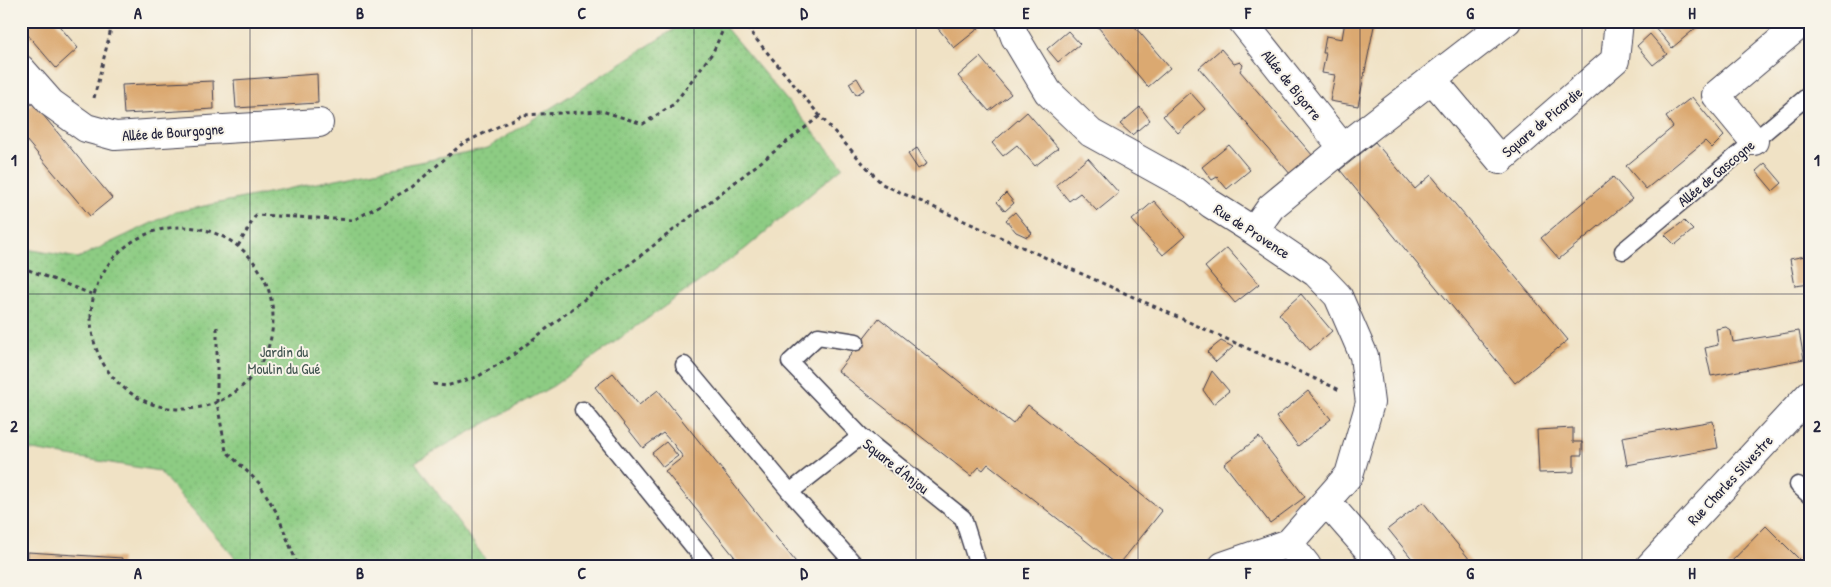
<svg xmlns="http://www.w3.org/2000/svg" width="1831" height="587" font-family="'Patrick Hand',sans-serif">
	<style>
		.park { fill: url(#park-dots); stroke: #58775f }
		.building { fill: #dba971 }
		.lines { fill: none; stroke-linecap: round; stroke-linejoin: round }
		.service-casing { stroke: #413f50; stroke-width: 19 }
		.minor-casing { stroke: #413f50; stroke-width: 30 }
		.path { stroke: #413f50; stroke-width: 3; stroke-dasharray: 4 4; stroke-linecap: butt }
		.service { stroke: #fff; stroke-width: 16 }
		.minor { stroke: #fff; stroke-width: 28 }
		.grid { fill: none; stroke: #22223b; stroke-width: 1; stroke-opacity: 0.55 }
		.labels { text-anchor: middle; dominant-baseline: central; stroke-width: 4; stroke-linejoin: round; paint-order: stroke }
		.street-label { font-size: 15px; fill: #22223b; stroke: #f7f3e8 }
		.park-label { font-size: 15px; fill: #425551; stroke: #f7f3e8 }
		.neatline { fill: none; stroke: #22223b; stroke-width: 2 }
		.grid-label { font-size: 16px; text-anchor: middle; font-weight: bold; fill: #22223b }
	</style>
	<defs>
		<pattern id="park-dots" width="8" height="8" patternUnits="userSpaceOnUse" patternTransform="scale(1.25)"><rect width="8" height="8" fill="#8dcc83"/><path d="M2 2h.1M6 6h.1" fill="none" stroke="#79af72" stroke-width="1.8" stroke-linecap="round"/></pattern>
	</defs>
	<rect width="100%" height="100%" fill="#f7f3e8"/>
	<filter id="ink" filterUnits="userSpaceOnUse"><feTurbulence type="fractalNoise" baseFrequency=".02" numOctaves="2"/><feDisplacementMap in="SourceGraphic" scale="10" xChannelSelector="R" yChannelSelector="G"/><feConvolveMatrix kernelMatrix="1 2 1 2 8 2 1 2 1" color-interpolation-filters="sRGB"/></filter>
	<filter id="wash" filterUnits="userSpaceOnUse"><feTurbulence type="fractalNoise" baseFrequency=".0096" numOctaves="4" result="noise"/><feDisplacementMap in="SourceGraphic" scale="20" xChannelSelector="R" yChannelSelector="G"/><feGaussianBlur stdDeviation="1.12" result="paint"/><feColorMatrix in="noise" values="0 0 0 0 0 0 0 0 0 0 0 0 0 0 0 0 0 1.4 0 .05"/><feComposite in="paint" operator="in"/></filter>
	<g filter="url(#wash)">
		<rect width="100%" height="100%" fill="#f0e2c5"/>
		<path class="park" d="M687,21H720L843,167L745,249L553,386L415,462L490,566H242L159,471L21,448V248L78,258L175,212L488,148Z"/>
		<g id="blocks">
			<path class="building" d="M21,21H55L78,48L56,68L21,27Z
				M618,21H635V23L618,24Z
				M932,21H974L979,28L954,48Z
				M1093,21H1130L1170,68L1148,87Z
				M1345,21H1375L1358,106L1330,101L1335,75L1322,73L1326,53H1323L1326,36L1342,39Z
				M1438,21H1457L1456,26Z
				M1660,21H1704L1672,48L1654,26Z
				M1068,31L1080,44L1058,62L1047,49Z
				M1650,34L1667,54L1653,65L1637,46Z
				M1221,49L1234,64L1240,62L1243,65L1240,71L1313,156L1291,175L1199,68Z
				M980,57L1011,94L989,111L958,76Z
				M317,74L318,103L236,108L234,80Z
				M857,78L864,90L856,95L849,83Z
				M213,81L214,109L124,114L122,85Z
				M1190,92L1205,109L1178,133L1163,116Z
				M1692,97L1724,136L1712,148L1705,141L1646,189L1626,166L1673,127L1666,117Z
				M33,103L112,198L90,216L21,134V113Z
				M1140,107L1150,120L1132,135L1120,124Z
				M1027,112L1058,148L1035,166L1017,145L1003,156L992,143Z
				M1375,142L1415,189L1431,175L1568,340L1515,383L1340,170Z
				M1229,145L1250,170L1227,189L1217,177L1212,180L1202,167Z
				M917,148L927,164L918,169L908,154Z
				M1088,158L1119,193L1097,211L1080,193L1069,201L1056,185Z
				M1765,163L1782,183L1773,191L1756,171Z
				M1613,177L1632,199L1559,259L1541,238Z
				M1006,193L1014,203L1005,211L997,202Z
				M1154,201L1185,236L1163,255L1132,220Z
				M1015,212L1032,233L1027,237L1016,232L1006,220Z
				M1684,221L1693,230L1675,245L1665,235Z
				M1227,248L1259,284L1235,303L1205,267Z
				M1810,255V284L1795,286L1790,259Z
				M1301,294L1332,331L1310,350L1279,314Z
				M879,318L1013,424L1028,405L1162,511L1118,566L988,464L983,470L979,467L971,476L838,371Z
				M1726,327L1731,331L1733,342L1799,331L1804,359L1711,376L1705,348L1718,345L1716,329Z
				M1221,341L1233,347L1216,362L1207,352Z
				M1212,371L1229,391L1213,404L1203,390Z
				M613,373L639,405L658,390L799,566H742L665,471L683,457L674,445L663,433L643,448L595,387Z
				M1308,391L1331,419L1298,446L1276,417Z
				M1713,421L1718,448L1627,465L1622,437Z
				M1573,428V442H1582V455H1574V472L1539,473L1537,430Z
				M1259,437L1305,497L1270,523L1224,464Z
				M666,442L678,456L663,467L652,453Z
				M1423,502L1475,566H1418L1388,529Z
				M1766,526L1799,559L1792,566H1727Z
				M28,552L122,558L121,566H28Z"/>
		</g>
	</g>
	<g filter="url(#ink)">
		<use href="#blocks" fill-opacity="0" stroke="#413f50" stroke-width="1"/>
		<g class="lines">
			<g class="service-casing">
				<path id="service" d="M1623,251L1810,94
					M856,342L818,336L790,362L861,436
					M684,365L790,492
					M583,410L709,566
					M1798,485L1810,496
					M856,566L790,492L861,436L963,518L978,566"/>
			</g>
			<g class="minor-casing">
				<path id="minor" d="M1009,21L1015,37L1048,92L1091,133L1194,190L1211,204L1254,231L1316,273L1338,296L1364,356L1370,403L1349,475L1289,543L1223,566
					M1242,21L1343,148L1271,207L1254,231
					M1507,21L1432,79L1500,160L1615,60L1619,21
					M21,69L51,103L86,128L115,136L319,123
					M1754,141L1716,95L1804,21
					M1343,148L1432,79
					M1326,501L1383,566
					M1289,543L1307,566
					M1650,566L1810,394"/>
			</g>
			<path class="path" d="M741,21L820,116L882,184L1340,390
				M94,98L113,21
				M91 318a91 91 0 1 1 182 0a91 91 0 1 1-182 0Z
				M238,246L256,215L354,220L412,187L462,144L522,115L602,111L643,124L674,104L713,52L727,21
				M21,267L94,295
				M217,327V403L226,451L259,483L277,513L298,566
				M433,384L446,386L477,377L509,358L820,116"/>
			<use href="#service" class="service"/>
			<use href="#minor" class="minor"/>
		</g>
	</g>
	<path class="grid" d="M250,21V566M472,21V566M694,21V566M916,21V566M1138,21V566M1360,21V566M1582,21V566M21,294H1810"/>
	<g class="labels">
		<g class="street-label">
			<text transform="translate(1292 85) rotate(51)">Allée de Bigorre</text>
			<text transform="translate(1542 122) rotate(-40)">Square de Picardie</text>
			<text transform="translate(173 132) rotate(-4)">Allée de Bourgogne</text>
			<text transform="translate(1716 173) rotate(-40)">Allée de Gascogne</text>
			<text transform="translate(1252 231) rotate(33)">Rue de Provence</text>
			<text transform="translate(896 466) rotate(38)">Square d'Anjou</text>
			<text transform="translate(1730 480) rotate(-47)">Rue Charles Silvestre</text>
		</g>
		<g class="park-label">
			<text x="284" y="351">Jardin du<tspan x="284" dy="17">Moulin du Gué</tspan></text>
		</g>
	</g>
	<rect width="1831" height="587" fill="none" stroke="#f7f3e8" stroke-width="55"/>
	<rect x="28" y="28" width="1776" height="532" class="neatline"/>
	<g class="grid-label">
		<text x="138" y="19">A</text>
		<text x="360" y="19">B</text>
		<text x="582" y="19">C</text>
		<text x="804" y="19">D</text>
		<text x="1026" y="19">E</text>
		<text x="1248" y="19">F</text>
		<text x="1470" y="19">G</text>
		<text x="1692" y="19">H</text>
		<text x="14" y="166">1</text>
		<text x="1817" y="166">1</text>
		<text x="14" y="432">2</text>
		<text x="1817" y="432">2</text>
		<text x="138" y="579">A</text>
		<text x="360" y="579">B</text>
		<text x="582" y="579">C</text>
		<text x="804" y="579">D</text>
		<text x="1026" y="579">E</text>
		<text x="1248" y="579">F</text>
		<text x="1470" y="579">G</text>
		<text x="1692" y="579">H</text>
	</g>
</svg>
